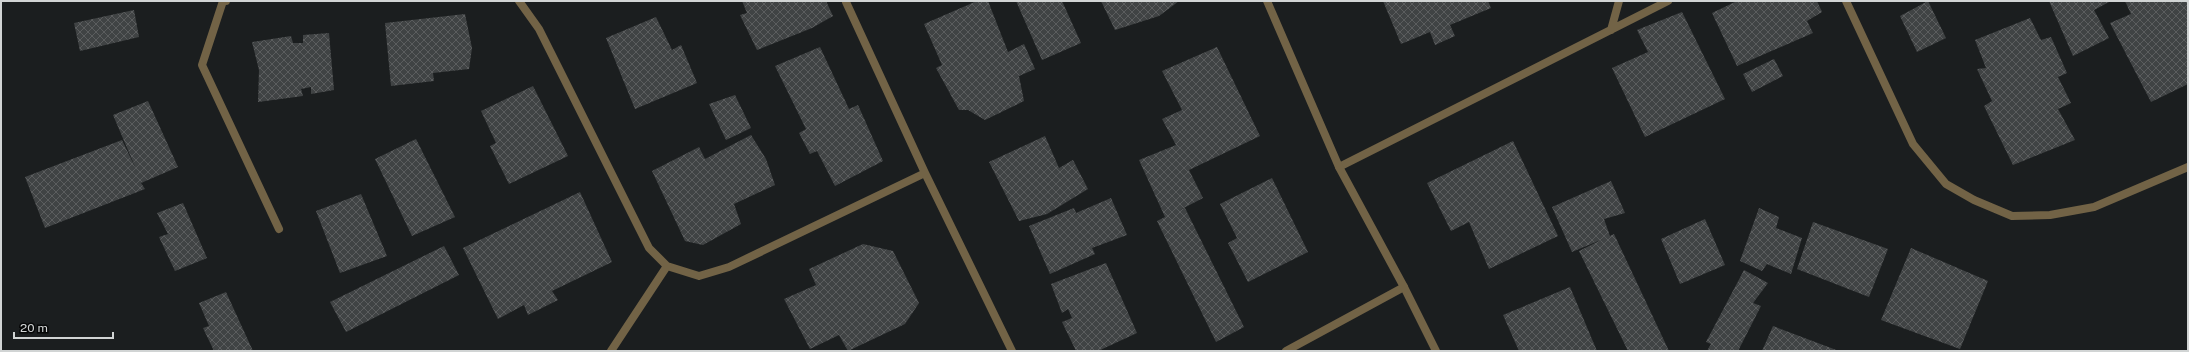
<svg xmlns="http://www.w3.org/2000/svg" width="2189" height="352" font-family="'Public Sans',sans-serif">
	<style>
		.building { fill: url(#building-cross-hatch) }
		.lines { fill: none; stroke-linecap: round; stroke-linejoin: round }
		.minor { stroke: #726346; stroke-width: 8 }
		.tertiary { stroke: #726346; stroke-width: 8 }
	</style>
	<defs>
		<pattern id="building-cross-hatch" width="8" height="8" patternUnits="userSpaceOnUse"><rect width="8" height="8" fill="#404344"/><path d="M0 0l8 8M0 8l8-8" fill="none" stroke="#5b5d5e"/></pattern>
	</defs>
	<rect width="100%" height="100%" fill="#1b1e1f"/>
	<path class="building" d="M742,1H826L833,16L812,28L757,50L740,15L747,13Z
		M977,1H988L1008,52L1024,44L1035,69L1019,76L1024,101L985,120L968,110H959L936,68L942,65L924,24Z
		M1016,1H1062L1081,43L1042,60Z
		M1101,1H1179L1159,16L1115,30Z
		M1383,1H1488L1491,8L1450,25L1455,36L1435,45L1430,32L1401,44Z
		M1737,1H1817L1822,12L1807,21L1813,33L1737,66L1712,13Z
		M1928,1L1946,38L1917,52L1900,16Z
		M2049,1H2111L2094,10L2109,38L2073,56Z
		M2125,1H2188V84L2151,102L2110,23L2131,14Z
		M134,10L139,37L80,51L74,23Z
		M1682,12L1725,99L1645,137L1612,68L1648,52L1637,30Z
		M465,14L472,48L469,69L433,73L434,81L391,86L385,23Z
		M656,17L672,50L681,45L697,83L635,109L606,38Z
		M2030,18L2041,40L2051,37L2067,73L2058,77L2071,103L2058,109L2075,140L2013,165L1984,106L1992,101L1977,69L1986,68L1975,40Z
		M329,33L334,90L311,94V87L301,89L303,96L258,102L259,70L252,42L291,36L293,43H303V35Z
		M820,47L849,109L858,105L883,161L835,186L817,151L810,154L799,133L806,129L775,66Z
		M1217,47L1260,136L1189,170L1203,198L1180,210L1185,208L1244,327L1216,342L1157,221L1165,217L1139,160L1176,145L1162,119L1182,110L1162,71Z
		M1774,59L1783,76L1752,92L1743,74Z
		M533,86L568,156L509,184L490,146L496,143L481,111Z
		M735,95L751,128L726,140L709,104Z
		M148,101L178,167L141,183L145,189L45,228L25,177L122,140L136,169L113,115Z
		M751,135L766,159L775,185L734,204L741,224L703,245L685,241L652,171L699,147L705,159Z
		M1045,136L1059,168L1073,160L1088,189L1047,214L1019,221L989,162Z
		M416,139L455,217L412,236L375,159Z
		M1513,141L1558,236L1489,269L1469,222L1451,231L1427,183Z
		M1272,178L1308,252L1248,282L1228,243L1237,238L1220,204Z
		M1611,181L1625,213L1604,219L1610,236L1614,234L1669,351H1628L1579,251L1603,239L1572,252L1552,207Z
		M580,192L612,262L552,291L558,300L528,315L524,305L498,319L463,248Z
		M361,194L387,256L340,273L316,211Z
		M1111,198L1127,235L1092,248L1095,254L1050,274L1029,226L1074,208L1076,213Z
		M183,203L207,258L175,271L159,237L168,234L157,213Z
		M1759,208L1779,217L1776,228L1802,238L1791,274L1767,264L1762,271L1740,261Z
		M1705,219L1725,265L1680,284L1661,239Z
		M1813,222L1888,249L1869,297L1797,269Z
		M863,244L893,251L919,303L905,324L848,351L839,335L810,349L784,299L816,285L809,269Z
		M444,246L459,275L346,332L330,302Z
		M1911,248L1988,281L1960,349L1881,320Z
		M1106,263L1137,333L1098,351H1076L1062,322L1072,318L1068,309L1062,313L1051,284Z
		M1744,270L1768,283L1753,303L1761,306L1738,351H1707L1711,344L1706,342Z
		M1570,287L1597,351H1519L1503,315Z
		M226,292L253,351H214L203,328L209,326L199,303Z
		M1773,326L1839,351H1762Z"/>
	<g class="lines">
		<path class="minor" d="M226,1H223L202,65L279,229
			M519,1L539,29L649,248L667,266L699,276L729,267L925,173
			M1846,1L1913,144L1946,184L1974,200L2012,216L2050,215L2094,207L2188,167
			M846,2L925,173L1012,351
			M1611,30L1619,1
			M1339,167L1668,1
			M611,351L667,266
			M1286,351L1404,287"/>
		<path class="tertiary" d="M1267,1L1339,167L1404,287L1436,351"/>
	</g>
	<rect width="2189" height="352" fill="none" stroke="#d1d4d4" stroke-width="4"/>
	<path d="M14 332v6h99v-6" fill="none" stroke="#d1d4d4" stroke-width="2"/>
	<text x="20" y="332" font-size="12" fill="#d1d4d4" stroke="#070808" stroke-width="3" paint-order="stroke">20 m</text>
</svg>
